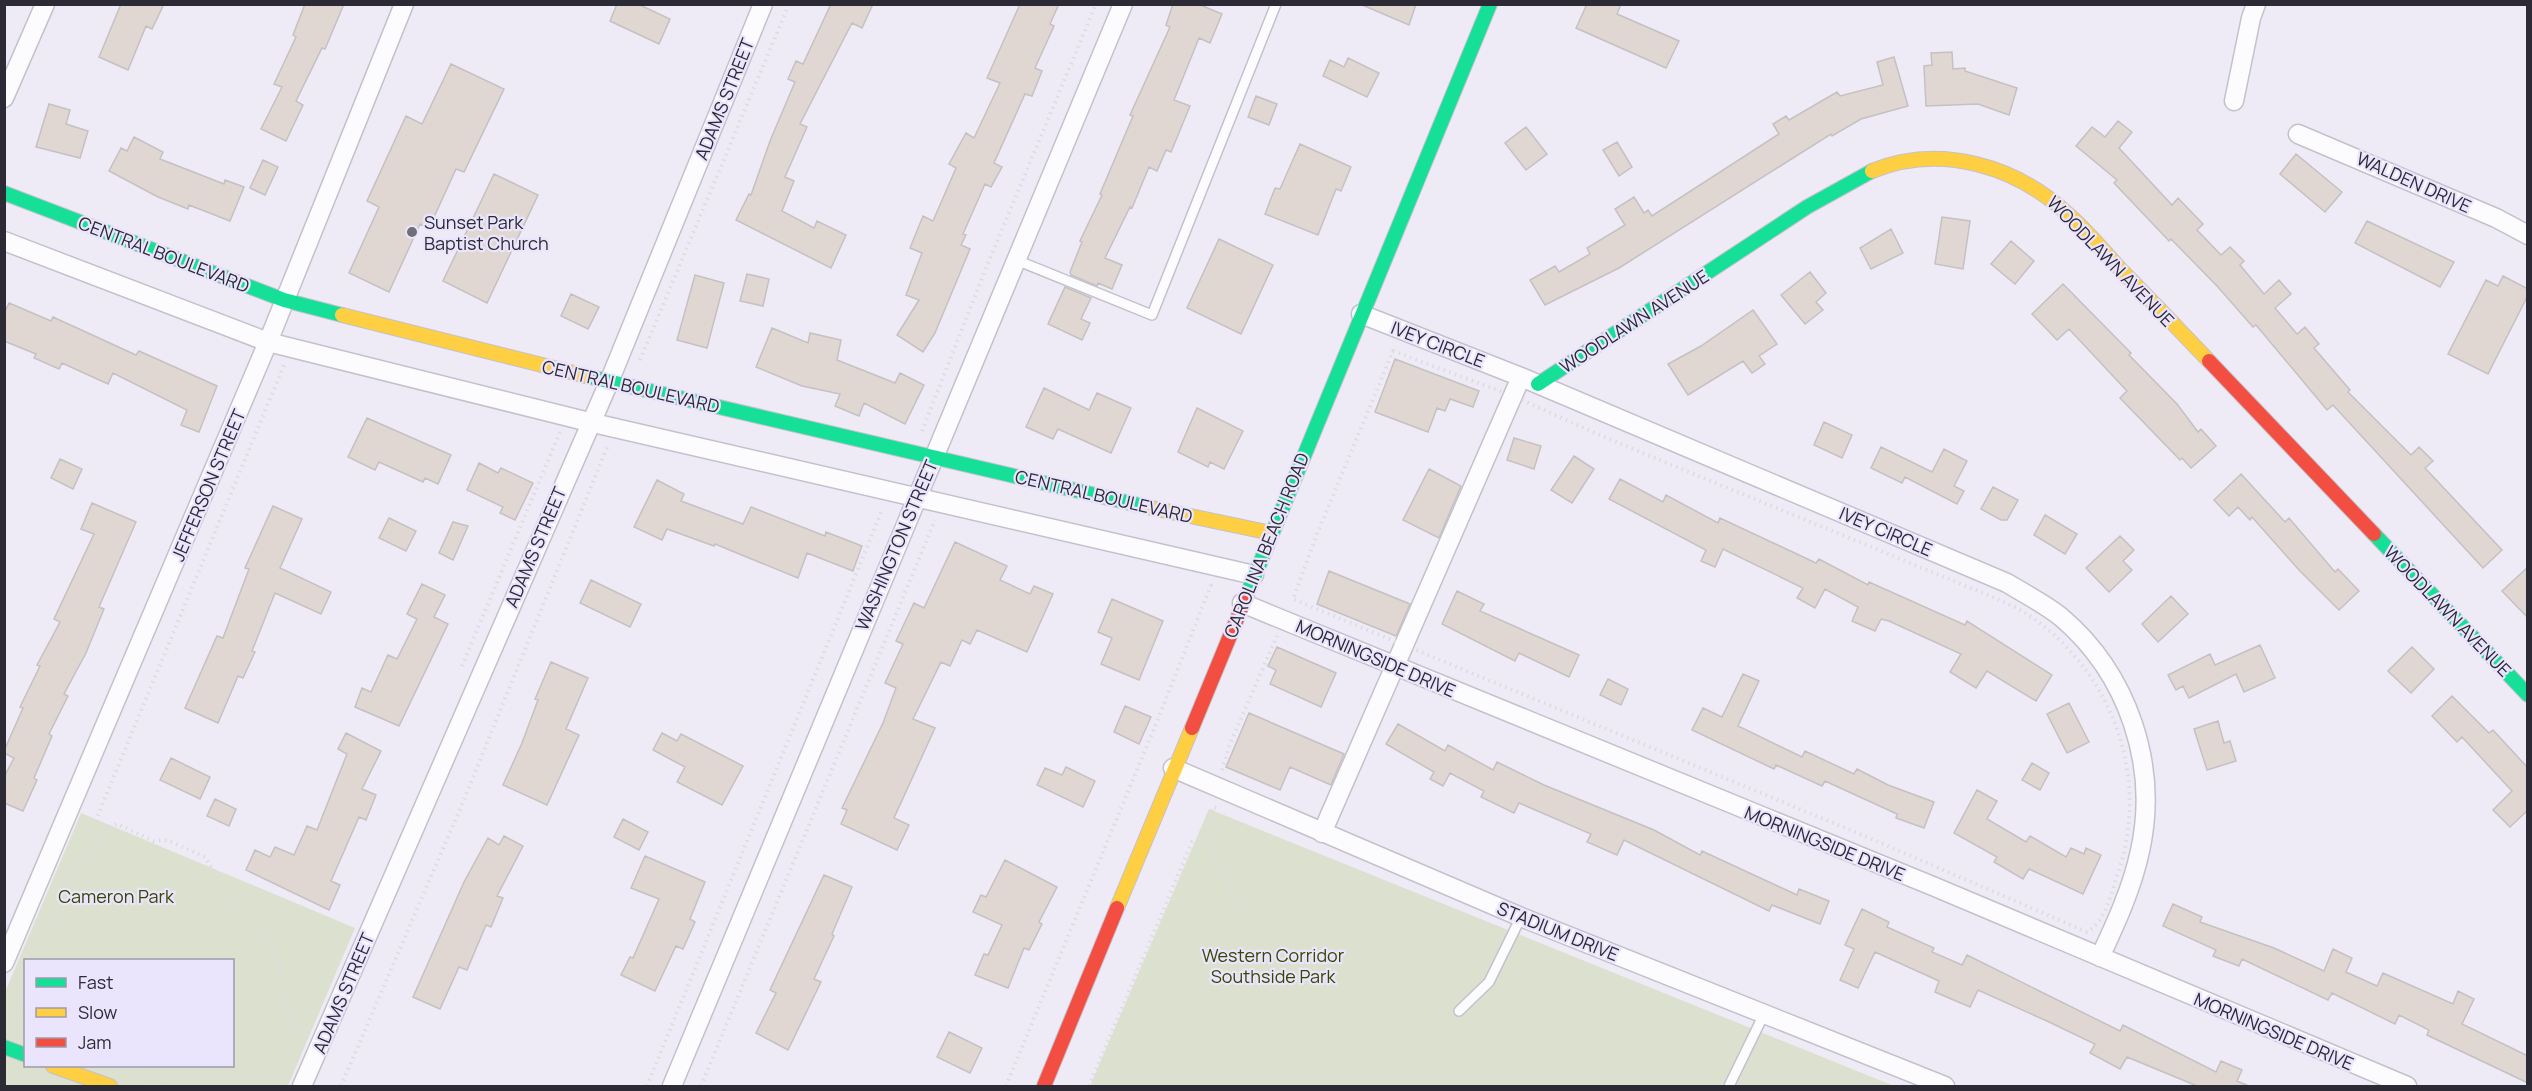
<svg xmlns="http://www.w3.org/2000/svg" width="2532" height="1091" font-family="Manrope,sans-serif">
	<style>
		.green { fill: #dbe1ce; fill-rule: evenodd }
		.building { fill: #e0d7d2; stroke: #c5c0c1; stroke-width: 1.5 }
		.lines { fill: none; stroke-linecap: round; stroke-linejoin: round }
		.lane-casing { stroke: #c4c1cc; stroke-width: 12 }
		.street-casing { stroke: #c4c1cc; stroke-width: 21 }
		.fast-casing { stroke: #c4c1cc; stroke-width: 16 }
		.slow-casing { stroke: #c4c1cc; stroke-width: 16 }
		.jam-casing { stroke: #c4c1cc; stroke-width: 16 }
		.path { stroke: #dcdcdf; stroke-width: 4; stroke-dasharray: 1.5 4.5; stroke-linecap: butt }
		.lane { stroke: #fcfcfe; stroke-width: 9 }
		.street { stroke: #fcfcfe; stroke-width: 18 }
		.fast { stroke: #16e098; stroke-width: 14 }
		.slow { stroke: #ffcf43; stroke-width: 14 }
		.jam { stroke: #f24e42; stroke-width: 14 }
		.poi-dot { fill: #706e79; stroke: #eae5fd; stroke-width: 2 }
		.labels { text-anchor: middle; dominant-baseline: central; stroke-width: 4.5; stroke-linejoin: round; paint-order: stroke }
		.street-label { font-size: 18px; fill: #2c2a35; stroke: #eae5fd }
		.poi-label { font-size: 18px; fill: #2c2a35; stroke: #eae5fd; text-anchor: start }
		.park-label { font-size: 18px; fill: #384600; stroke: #eae5fd }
	</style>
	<rect width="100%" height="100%" fill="#eeebf7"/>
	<path class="green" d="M1209,809L1894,1086H1090Z
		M81,813L355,928L288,1086H5V992ZM26,960H232V1066H26Z"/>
	<path class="building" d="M121,4H164L152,29L146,26L128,70L99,57Z
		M305,4H344L325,49L322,48L296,101L303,105L286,141L261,129L282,87L274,84L296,37L293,35Z
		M617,4H638L670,19L659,44L610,21Z
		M831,4H873L862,28L852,23L800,124L807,127L785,177L794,181L782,211L814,228L817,221L846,235L831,268L736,220L749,194L751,195L770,141L795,82L788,79L796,61L803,64Z
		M1020,4H1059L1050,24L1054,26L1035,68L1042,71L1032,96L1025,94L994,163L1002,167L991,187L985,184L963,234L966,235L961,245L970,249L935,333L923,352L897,335L919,300L906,295L922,253L910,248L923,216L933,221L956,168L949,164L966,133L974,138L1000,83L987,78Z
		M1173,4H1198L1222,14L1210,43L1199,38L1174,100L1190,106L1171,152L1166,150L1157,171L1149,167L1132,208L1130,207L1105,258L1122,265L1112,289L1098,283L1097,286L1071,275L1070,272L1082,242L1080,241L1102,195L1100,194L1133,116L1130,115L1170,27L1166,25Z
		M1360,4H1416L1409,25Z
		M1587,4H1621L1617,14L1679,41L1666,68L1576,28Z
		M1952,52L1953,69L1965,68V71L2017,88L2009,115L1978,104L1926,106L1924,66L1932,65L1931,53Z
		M1894,57L1908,106L1861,119L1832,136L1831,134L1619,268L1545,305L1530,280L1555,266L1559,272L1590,254L1587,248L1625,225L1615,209L1634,197L1644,213L1648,210L1652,216L1779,134L1773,124L1786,116L1789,120L1837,92L1840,96L1883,85L1877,62Z
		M1348,58L1379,73L1367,97L1323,76L1330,60L1344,67Z
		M451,64L504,89L464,172L456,169L429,228L420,224L389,292L349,273L379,207L367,201L406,116L422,124Z
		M1256,96L1277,104L1269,125L1248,117Z
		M49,104L70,110L66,124L88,131L80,158L36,147Z
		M2118,121L2132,132L2119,148L2172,205L2178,198L2203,224L2197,230L2221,255L2230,247L2244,261L2240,265L2264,294L2279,280L2291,294L2275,308L2297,334L2305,327L2319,344L2314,348L2350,390L2348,392L2411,455L2419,447L2433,461L2425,468L2502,550L2483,568L2333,405L2327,410L2256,325L2253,327L2217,286L2171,239L2169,241L2114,183L2117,180L2076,146L2092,127L2105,137Z
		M1526,127L1547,154L1526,170L1505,143Z
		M134,137L163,152L160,159L224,184L225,180L244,187L230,221L189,205L188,209L158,197L109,171L121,148L127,151Z
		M1617,142L1632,167L1619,176L1603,150Z
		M1300,144L1351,167L1341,191L1336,189L1318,235L1265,214L1275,188L1280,189Z
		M2296,154L2342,192L2325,212L2280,174Z
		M263,160L278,167L265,195L250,188Z
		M494,174L538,195L487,303L443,281Z
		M1942,217L1970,221L1963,269L1935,264Z
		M2367,221L2454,262L2440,287L2355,243Z
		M1891,229L1903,253L1871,269L1860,248Z
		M1219,239L1273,265L1241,334L1187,308Z
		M2011,241L2034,261L2015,284L1991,264Z
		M1810,272L1826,293L1816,302L1823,310L1805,324L1781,295Z
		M747,274L769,279L763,306L740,301Z
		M695,275L724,283L707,348L677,340Z
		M2503,276L2528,289V295L2488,374L2448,354L2486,280L2498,286Z
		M2063,284L2131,353L2129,355L2177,404L2198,432L2201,429L2216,446L2191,468L2182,458L2180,460L2120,398L2127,391L2069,329L2057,340L2032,314Z
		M1065,287L1091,298L1081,319L1090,323L1082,340L1048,324Z
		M571,294L599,307L588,329L561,316Z
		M9,303L51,321L53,317L136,355L139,351L217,386L199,432L181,425L187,410L113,373L108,384L62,363L59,369L34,358L36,354L4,341V314Z
		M1753,310L1777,344L1759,356L1765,364L1752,373L1743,361L1688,395L1668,364L1701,346Z
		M772,328L808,343L810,333L841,340L837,360L895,383L900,373L924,385L905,424L864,403L859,416L835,406L840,394L802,386L756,367Z
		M1395,359L1479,391L1473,407L1450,399L1445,411L1437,408L1428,432L1375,412Z
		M1044,388L1089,410L1097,393L1131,408L1111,453L1058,429L1053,439L1026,427Z
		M1197,408L1243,431L1224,469L1210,462L1208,467L1178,452Z
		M367,418L451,455L438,484L425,478L423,482L379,462L375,470L348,457Z
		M1824,422L1852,435L1842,458L1814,445Z
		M1514,438L1541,446L1534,469L1507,460Z
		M1881,447L1932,472L1944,449L1967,461L1954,486L1964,491L1957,504L1905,477L1902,483L1871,468Z
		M1574,456L1594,469L1572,503L1551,490Z
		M60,459L82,469L73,489L51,478Z
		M479,463L498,473L501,468L533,483L515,520L500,513L503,507L467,490Z
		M1429,469L1461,486L1439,538L1403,520Z
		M2241,474L2285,522L2289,518L2335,572L2338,569L2359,591L2339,610L2299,570L2252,517L2250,520L2238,507L2229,516L2214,500Z
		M1620,479L1663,502L1666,495L1718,523L1720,518L1816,563L1819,559L1868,585L1869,582L1965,625L1967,621L2052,675L2036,701L1987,671L1976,688L1950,672L1961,654L1889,621L1881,619L1875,631L1852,621L1858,607L1825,589L1815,608L1797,598L1803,588L1723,549L1715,567L1701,561L1706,550L1609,499Z
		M657,480L684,494L681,501L743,524L751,507L825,536L826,532L862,546L853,571L807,553L798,578L715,544L714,546L667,529L662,540L634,527Z
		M1993,487L2018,500L2007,520H2001L1981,509Z
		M92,503L136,522L99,607L104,609L86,653L64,694L68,696L49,734L52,736L34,778L37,780L23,811L4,803V777L14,758L4,753V751L23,708L20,707L40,666L37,665L60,622L54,619L94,534L81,529Z
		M273,506L302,519L280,568L331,592L321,614L275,593L252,651L255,652L243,678L238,676L218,723L185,708L217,636L223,638L249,569L245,568Z
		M2045,515L2077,534L2065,554L2034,535Z
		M389,518L416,531L406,551L379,538Z
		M453,522L468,526L453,560L439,553Z
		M2120,536L2134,550L2123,561L2132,570L2109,592L2086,568Z
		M955,542L1007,566L1000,580L1030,594L1034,586L1053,594L1027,652L977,630L970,644L962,640L950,666L941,662L913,719L935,728L894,818L909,825L897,850L841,824L847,810L842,808L883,723L896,688L885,683L903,644L896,641L914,603L924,608Z
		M2528,567V618L2502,591Z
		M1329,571L1410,604L1396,636L1317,604Z
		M591,580L641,604L630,627L580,603Z
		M422,584L445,595L434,617L448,624L399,726L355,707L362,688L371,692L388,655L397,659L417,619L407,614Z
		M1457,591L1484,604L1480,611L1579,655L1569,677L1519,653L1515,661L1442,624Z
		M2171,596L2188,614L2158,642L2142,624Z
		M1112,599L1163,621L1139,680L1101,664L1112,638L1098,632Z
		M2260,645L2275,678L2244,692L2236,674L2189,698L2183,686L2176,690L2168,675L2210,654L2215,665Z
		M1277,647L1336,673L1321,707L1270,684L1276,670L1268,666Z
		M2412,647L2434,669L2411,693L2388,671Z
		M551,662L588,678L566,729L579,735L547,805L503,785L522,743L538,700L535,699Z
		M1743,674L1759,681L1738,726L1802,757L1805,751L1854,774L1857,769L1888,785L1934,802L1924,828L1896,818L1897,814L1825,781L1822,786L1776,765L1774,769L1692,730L1703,708L1722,717Z
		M1608,679L1628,689L1621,705L1600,695Z
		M2452,696L2489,733L2493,730L2528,768V810L2510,827L2493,810L2512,791L2462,737L2457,742L2432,716Z
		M2069,703L2089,742L2067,753L2047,714Z
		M1125,706L1151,717L1139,744L1114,732Z
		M1249,713L1344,754L1331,785L1290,767L1280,790L1226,767Z
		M2218,721L2224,743L2230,741L2236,761L2207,770L2194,729Z
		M1398,724L1445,751L1448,745L1493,770L1497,762L1544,785L1654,830L1700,855L1702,851L1797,895L1799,889L1829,901L1820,924L1772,905L1769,911L1624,840L1617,855L1587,842L1591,834L1519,803L1514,813L1481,797L1484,791L1450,773L1443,786L1430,779L1434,772L1386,744Z
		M346,733L381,751L362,789L376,795L366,820L359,817L331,881L340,885L329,910L246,870L255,850L270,857L275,847L294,855L307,826L317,830L347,754L338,749Z
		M662,733L677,741L681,734L743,766L722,805L677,782L685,767L653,750Z
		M171,758L210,777L200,799L160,780Z
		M2032,763L2049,773L2040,790L2022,780Z
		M1066,767L1095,781L1083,807L1037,785L1045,768L1062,775Z
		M1977,790L1997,801L1987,819L2026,842L2030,836L2066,857L2071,848L2084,854L2086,848L2101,855L2083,894L2029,869L2023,879L1994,862L1997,857L1954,833Z
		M215,799L236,809L229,826L207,816Z
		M623,819L648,832L639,850L614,837Z
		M504,836L523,846L497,896L503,898L491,927L486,925L467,970L459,967L440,1009L413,997L464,882L488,838L499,845Z
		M645,856L705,882L690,919L695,922L683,949L676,946L655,991L621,975L630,957L633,958L659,899L631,888Z
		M1005,860L1057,887L1039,922L1042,924L1029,950L1024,948L1008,988L975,975L984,954L988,955L1002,925L973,912L981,895L986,897Z
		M824,875L852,887L832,934L834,936L814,979L821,982L788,1050L756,1033L776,993L770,990Z
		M2173,904L2202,917L2200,922L2274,948L2324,971L2333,949L2352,958L2346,972L2377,986L2383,973L2453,1004L2458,991L2474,999L2462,1024L2528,1056V1083L2427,1035L2429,1030L2399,1015L2395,1024L2332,993L2328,1000L2242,959L2239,966L2213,956L2216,950L2163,926Z
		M1862,909L1889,922L1887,927L1934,948L1932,952L1962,965L1967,955L2120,1031L2123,1025L2216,1072L2221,1061L2242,1070L2237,1081L2249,1086H2197L2127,1057L2120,1069L2090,1053L2095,1044L2049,1022L1978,990L1970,1007L1935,992L1939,981L1875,952L1858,988L1840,980L1854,949L1845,945Z
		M949,1032L982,1048L970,1073L937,1057Z"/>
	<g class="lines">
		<g class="lane-casing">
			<path id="lane" d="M1016,260L1152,315L1276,4
				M1459,1011L1489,982L1521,917
				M1729,1086L1765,1012"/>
		</g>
		<g class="street-casing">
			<path id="street" d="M4,98L45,4
				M2234,101L2251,18L2256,4
				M2298,134L2496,218L2528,235
				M4,241L268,342L589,422L1254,575
				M1361,314L1521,377L2007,583C2025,594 2045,604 2061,617C2128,674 2159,765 2140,851C2132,888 2116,923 2100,957
				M1242,603L1935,887L2407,1086
				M1173,768L1521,917L1945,1086
				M1322,833L1521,377
				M4,963L268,342L404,4
				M302,1086L609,382L763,4
				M672,1086L1123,4"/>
		</g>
		<g class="fast-casing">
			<path id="fast" d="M4,193L284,300L342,315
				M586,376L1147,507
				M1538,384L1807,207L1872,171
				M2374,534L2528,695
				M1246,597L1490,4
				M4,1047L26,1055"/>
		</g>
		<g class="slow-casing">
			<path id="slow" d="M1872,171C1941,143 2017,166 2070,216C2088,232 2104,251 2120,269C2150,299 2179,330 2209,361
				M342,315L586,376
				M1147,507L1271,533
				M1117,908L1192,728
				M53,1066L110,1086"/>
		</g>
		<g class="jam-casing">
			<path id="jam" d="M2209,361L2374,534
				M1192,728L1246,597
				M1044,1086L1117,908"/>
		</g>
		<path class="path" d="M1393,351L1513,396L1604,437L1995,598C2005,603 2017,607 2027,614C2112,670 2151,777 2118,873C2111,893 2106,922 2087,932L1867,837L1293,599L1317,534Z
			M640,360L789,4
			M922,431L984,273L1096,4
			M462,666L560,432
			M1222,770L1229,746L1277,636
			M1216,808L1213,807L1205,841L1253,934
			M80,857L91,863L106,828L117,824L154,841L167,840L205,857L231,898L267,936L277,957L292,1026
			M38,960L284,365
			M16,1026L13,1025L26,992
			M268,1048L292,1026L307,1033
			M127,1071L165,1086
			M4,1076L21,1078
			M341,1086L463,802L608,445
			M647,1086L883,508
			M701,1086L935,520
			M1006,1086L1158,719L1211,585L1208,584
			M1089,1086L1192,842L1204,838"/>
		<use href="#lane" class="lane"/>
		<use href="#street" class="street"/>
		<use href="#fast" class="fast"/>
		<use href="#slow" class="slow"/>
		<use href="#jam" class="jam"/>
	</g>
	<circle class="poi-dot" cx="412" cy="232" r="6"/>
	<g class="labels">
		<g class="street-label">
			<text transform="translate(724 99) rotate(-68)">ADAMS STREET</text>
			<text transform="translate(2414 182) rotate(24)">WALDEN DRIVE</text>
			<text transform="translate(164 254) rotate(21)">CENTRAL BOULEVARD</text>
			<text transform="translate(2111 261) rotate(46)">WOODLAWN AVENUE</text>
			<text transform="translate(1634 321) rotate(-33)">WOODLAWN AVENUE</text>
			<text transform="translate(1438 344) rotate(21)">IVEY CIRCLE</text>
			<text transform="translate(631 386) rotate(13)">CENTRAL BOULEVARD</text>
			<text transform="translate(208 485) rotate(-67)">JEFFERSON STREET</text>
			<text transform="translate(1104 496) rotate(13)">CENTRAL BOULEVARD</text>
			<text transform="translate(1886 531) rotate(23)">IVEY CIRCLE</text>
			<text transform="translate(896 545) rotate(-67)">WASHINGTON STREET</text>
			<text transform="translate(1266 545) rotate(-68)">CAROLINA BEACH ROAD</text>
			<text transform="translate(535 547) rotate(-67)">ADAMS STREET</text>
			<text transform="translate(2448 611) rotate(46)">WOODLAWN AVENUE</text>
			<text transform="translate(1376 658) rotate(23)">MORNINGSIDE DRIVE</text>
			<text transform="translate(1825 843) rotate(22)">MORNINGSIDE DRIVE</text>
			<text transform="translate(1558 931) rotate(22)">STADIUM DRIVE</text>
			<text transform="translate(343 993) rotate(-67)">ADAMS STREET</text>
			<text transform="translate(2274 1031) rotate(23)">MORNINGSIDE DRIVE</text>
		</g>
		<g class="poi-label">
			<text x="424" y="222">Sunset Park<tspan x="424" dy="21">Baptist Church</tspan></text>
		</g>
		<g class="park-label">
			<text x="116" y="896">Cameron Park</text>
			<text x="1273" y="955">Western Corridor<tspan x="1273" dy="21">Southside Park</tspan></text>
		</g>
	</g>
	<rect width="2532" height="1091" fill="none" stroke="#2c2a35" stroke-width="12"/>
	<rect x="24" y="959" width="210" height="108" fill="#eae5fd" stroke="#9e9aad" stroke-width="1.5"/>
	<rect x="36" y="978" width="30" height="9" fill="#16e098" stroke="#9e9aad" stroke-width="1.5"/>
	<text x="78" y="989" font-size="18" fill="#2c2a35">Fast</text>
	<rect x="36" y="1008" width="30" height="9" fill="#ffcf43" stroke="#9e9aad" stroke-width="1.5"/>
	<text x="78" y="1019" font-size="18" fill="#2c2a35">Slow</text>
	<rect x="36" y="1038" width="30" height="9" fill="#f24e42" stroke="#9e9aad" stroke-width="1.5"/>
	<text x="78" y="1049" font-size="18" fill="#2c2a35">Jam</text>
</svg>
